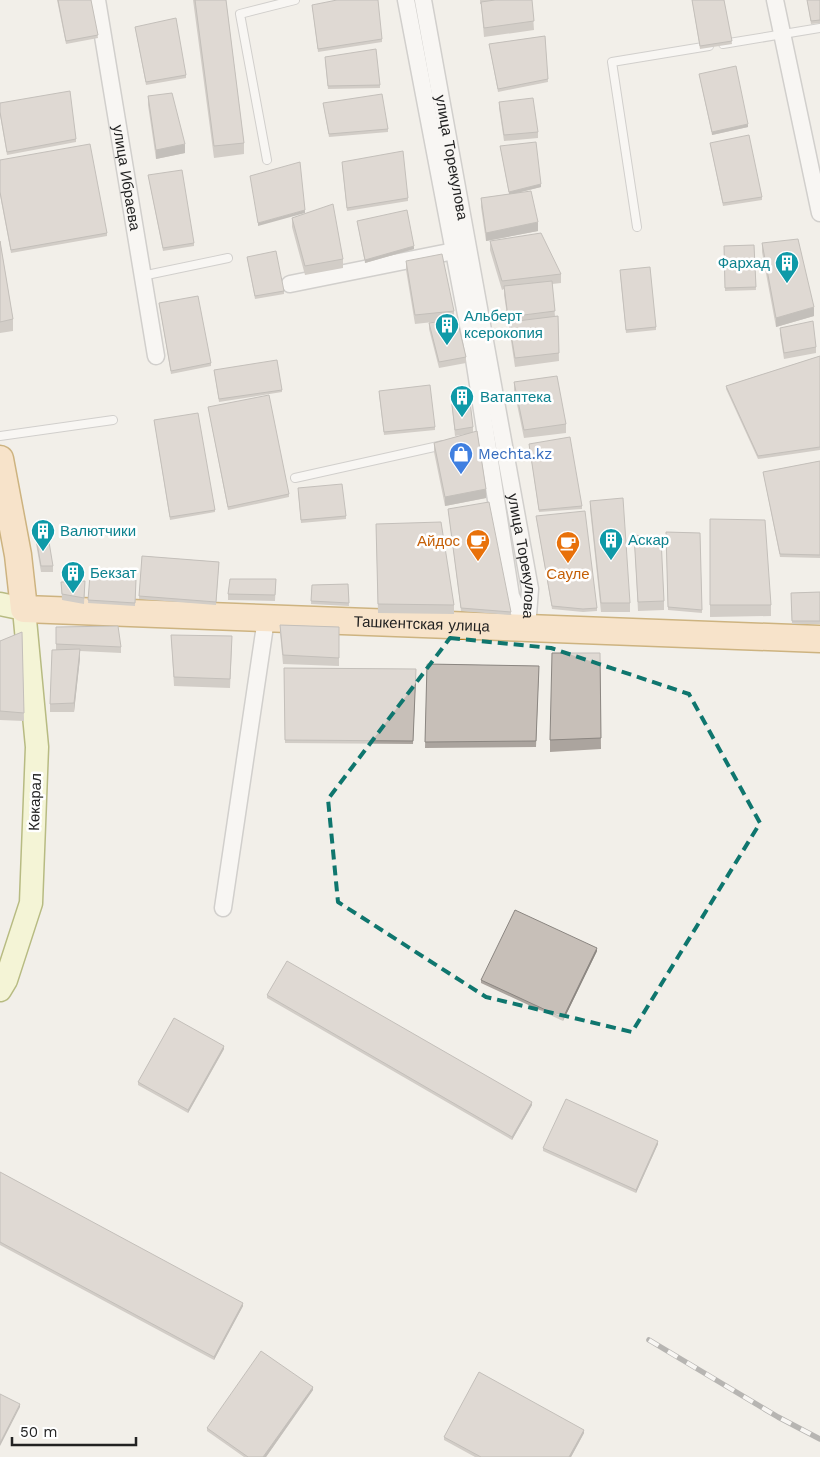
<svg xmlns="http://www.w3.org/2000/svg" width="820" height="1457" font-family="'Work Sans',sans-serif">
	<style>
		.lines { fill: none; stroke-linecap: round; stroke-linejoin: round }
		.service-casing { stroke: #a9a9a9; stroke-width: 10 }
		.minor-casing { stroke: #a9a9a9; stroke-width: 19 }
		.secondary-casing { stroke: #707d05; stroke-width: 25 }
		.primary-casing { stroke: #a06b00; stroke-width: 29 }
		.service { stroke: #fff; stroke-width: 8 }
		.minor { stroke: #fff; stroke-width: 16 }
		.secondary { stroke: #f7fabf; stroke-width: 22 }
		.primary { stroke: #fcd6a4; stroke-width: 26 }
		.rail-casing { stroke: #707070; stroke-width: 5.5 }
		.rail { stroke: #fff; stroke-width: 4; stroke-dasharray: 11; stroke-linecap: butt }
		.wall { fill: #aba49e }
		.shaded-wall { fill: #8b8681 }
		.building { fill: #c7bfb8; stroke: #8b8681 }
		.marked { fill: none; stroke: #0f766e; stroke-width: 4; stroke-dasharray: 10 6; stroke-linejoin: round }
		.labels { text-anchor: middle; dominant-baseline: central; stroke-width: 5; stroke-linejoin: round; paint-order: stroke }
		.street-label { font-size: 15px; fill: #222; stroke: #fff }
		.culture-label { font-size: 15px; fill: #0d838f; stroke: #fff; text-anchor: start }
		.shop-label { font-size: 15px; fill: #366cbe; stroke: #fff; text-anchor: start }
		.food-label { font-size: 15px; fill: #c56008; stroke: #fff; text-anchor: end }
	</style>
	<rect width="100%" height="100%" fill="#f2efe9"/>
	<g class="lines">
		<g class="service-casing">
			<path id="service" d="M723,44L820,28
				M267,160L240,14L295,0
				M637,227L612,62L709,46
				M142,276L228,258
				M0,436L113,420
				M295,478L443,445"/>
		</g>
		<g class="minor-casing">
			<g id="minor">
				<path id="s1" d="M97,0L156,356"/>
				<path d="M406,0L472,346L511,596L527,628"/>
				<path id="s2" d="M423,0L530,589L527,628"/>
				<path d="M775,0L820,213"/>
				<path d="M290,284L454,251"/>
				<path d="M223,908L266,619"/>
			</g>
		</g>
		<g class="secondary-casing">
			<path id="secondary" d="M0,604L24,609L37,747L31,903L6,980L0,990"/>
		</g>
		<g class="primary-casing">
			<g id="primary">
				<path id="s3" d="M0,459L18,555L24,609L820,639"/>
			</g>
		</g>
		<use href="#service" class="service"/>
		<use href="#minor" class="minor"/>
		<use href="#secondary" class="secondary"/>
		<use href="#primary" class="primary"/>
		<g class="rail-casing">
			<path id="rail" d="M649,1340L778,1417L820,1439"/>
		</g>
		<use href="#rail" class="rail"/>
	</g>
	<path class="wall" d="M57,0H91L98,38L66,44Z
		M193,0H226L244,143V154L214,158Z
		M480,0H532L534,30L484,37L481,4H480Z
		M692,0H724L732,44L700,49Z
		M807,0H820V23L811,24Z
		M312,5L382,39V42L318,52Z
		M135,27L186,75V78L146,85Z
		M545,36L548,82L498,92L489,44Z
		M325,60L380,85V88L328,89Z
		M699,74L748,127L712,135Z
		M148,96L185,153L156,159L148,105Z
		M499,102L538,132V138L504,141L499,108Z
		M0,103L76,139V142L7,155L0,115Z
		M323,103L388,129V132L329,137Z
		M710,143L762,197V200L723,206Z
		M500,146L541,187L520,192L538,231L486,241L481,207V198L509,194Z
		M0,160L107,233V236L11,253L0,195Z
		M342,165L408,198V201L347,211Z
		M148,175L194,243V246L163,251Z
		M292,218L343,259V268L305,275L292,227Z
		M357,221L414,249L365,263Z
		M0,241L13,319V331L0,333Z
		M490,241L561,274V283L552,284L555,316H558L559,361L515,367L504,295V289L502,290L490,250Z
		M762,243L814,316L776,327L762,252Z
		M754,245L756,290L725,291L724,246Z
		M247,257L284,291V294L255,299Z
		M406,261L454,311V320L466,357V363L439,368L429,329V323L442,321L415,324L406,270Z
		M620,273L656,327V330L626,333Z
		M159,303L211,363V366L171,374Z
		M780,328L816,347V353L784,359L780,334Z
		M820,356V450L758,459L726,389V386Z
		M214,370L282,390V392L219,402Z
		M514,382L566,424V433L524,438L514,390Z
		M379,394L435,427V430L384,435Z
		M451,397L473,427V432L486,498L445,506L434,452V443L466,434L455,436Z
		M208,407L289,494V497L228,510Z
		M154,420L215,510V512L170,520Z
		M529,444L582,506V509L539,512Z
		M820,461V558L780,557L763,472Z
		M298,491L346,516V519L301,523Z
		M590,501L630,603V612H601L590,509Z
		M448,509L511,612V615L461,611Z
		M536,516L597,608V611L583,612L552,609Z
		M710,519L771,605V616L710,617Z
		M376,524L454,605V614L378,613Z
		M34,526L53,566V572H41L34,532Z
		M666,532L700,533L702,613L668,610Z
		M634,535L664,601V610L638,611Z
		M142,556L219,562L216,605L139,599Z
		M90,575L136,580L135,606L88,603Z
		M276,579L275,601L228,600V594Z
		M85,581L84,604L62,600L61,582Z
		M348,584L349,606L311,604L312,585Z
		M820,592V624H792L791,593Z
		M280,625L339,627V666L283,664L280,633Z
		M56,627L121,647V653L80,651V658L74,712H50V704L56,650Z
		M22,632L24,721L0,720V641Z
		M171,635L232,645L230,688L174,686Z
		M600,653L601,749L550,752V740Z
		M427,664L539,666L536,747L425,748Z
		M284,668L416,669L413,744L285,743Z
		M597,951L563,1021L481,983V980Z
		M267,995L532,1105L512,1140L267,998Z
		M224,1049L188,1113L138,1085V1082Z
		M658,1144L636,1193L543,1151V1148Z
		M0,1172L243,1306L214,1360L0,1245Z
		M313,1390L266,1457H244L207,1431V1428Z
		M584,1433L571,1457H475L444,1440V1437Z"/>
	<path class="shaded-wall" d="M748,124V127L712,135V132Z
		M185,144V153L156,159V150Z
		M541,184V187L509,195V192Z
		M305,210V213L258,226V223Z
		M538,222V231L486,241V233Z
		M414,246V249L365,263V260Z
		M814,307V316L776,327V318Z
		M486,489V498L445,506V497Z
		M80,649V658L74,712V703Z
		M597,948V951L563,1021V1018Z
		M224,1046V1049L188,1113V1110Z
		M532,1102V1105L512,1140V1137Z
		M658,1141V1144L636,1193V1190Z
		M243,1303V1306L214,1360V1357Z
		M313,1387V1390L266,1457H263Z
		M20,1404V1407L0,1446V1443Z
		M584,1430V1433L571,1457H569Z"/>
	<path class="building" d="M58,0H91L98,35L66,41Z
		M195,0H226L244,143L214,146Z
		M337,0H378L382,39L318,49L312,5Z
		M495,0H532L534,21L484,28L481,2Z
		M692,0H724L732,41L700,46Z
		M807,0H820V20L811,21Z
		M176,18L186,75L146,82L135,27Z
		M545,36L548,79L498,89L489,44Z
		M376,49L380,85L328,86L325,57Z
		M736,66L748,124L712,132L699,74Z
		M70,91L76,139L7,152L0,112V103Z
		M172,93L185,144L156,150L148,96Z
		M382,94L388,129L329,134L323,103Z
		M533,98L538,132L504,135L499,102Z
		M749,135L762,197L723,203L710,143Z
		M536,142L541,184L509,192L500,146Z
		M90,144L107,233L11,250L0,192V160Z
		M403,151L408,198L347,208L342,162Z
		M300,162L305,210L258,223L250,176Z
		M182,170L194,243L163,248L148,175Z
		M531,191L538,222L486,233L481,198Z
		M333,204L343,259L305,266L292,218Z
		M407,210L414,246L365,260L357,221Z
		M541,233L561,274L502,281L490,241Z
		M798,239L814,307L776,318L762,243Z
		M0,241L13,319L0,322Z
		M754,245L756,287L725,288L724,246Z
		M276,251L284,291L255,296L247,257Z
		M442,254L454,311L415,315L406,261Z
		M650,267L656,327L626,330L620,270Z
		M552,281L555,311L508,317L504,286Z
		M198,296L211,363L171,371L159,303Z
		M558,316L559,353L515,358L509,322Z
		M457,319L466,357L439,362L429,323Z
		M813,321L816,347L784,353L780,328Z
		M820,356V447L758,456L726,386Z
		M277,360L282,390L219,399L214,370Z
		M557,376L566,424L524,430L514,382Z
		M430,385L435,427L384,432L379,391Z
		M469,393L473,427L455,430L451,397Z
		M269,395L289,494L228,507L208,407Z
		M198,413L215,510L170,517L154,420Z
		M477,431L486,489L445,497L434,443Z
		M570,437L582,506L539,510L529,444Z
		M820,461V555L780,554L763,472Z
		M342,484L346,516L301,520L298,488Z
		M623,498L630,603H601L590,501Z
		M489,502L511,612L461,608L448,509Z
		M585,511L597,608L583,609L552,606L536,516Z
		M710,519L765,520L771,605H710Z
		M441,522L454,605L378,604L376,524Z
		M46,524L53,566H41L34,526Z
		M666,532L700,533L702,610L668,607Z
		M634,535L661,538L664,601L638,602Z
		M142,556L219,562L216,602L139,596Z
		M90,575L136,580L135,603L88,600Z
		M230,579H276L275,595L228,594Z
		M85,581L84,598L62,594L61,582Z
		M348,584L349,603L311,601L312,585Z
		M820,592V621H792L791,593Z
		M280,625L339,627V658L283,655Z
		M118,626L121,647L56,644V627Z
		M22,632L24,713L0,711V641Z
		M171,635L232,636L230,679L174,677Z
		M80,649L74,703L50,704L52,650Z
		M552,653H600L601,738L550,740Z
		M427,664L539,666L536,741L425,742Z
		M284,668L416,669L413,741L285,740Z
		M515,910L597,948L563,1018L481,980Z
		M287,961L532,1102L512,1137L267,995Z
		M174,1018L224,1046L188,1110L138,1082Z
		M566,1099L658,1141L636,1190L543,1148Z
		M0,1172L243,1303L214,1357L0,1242Z
		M261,1351L313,1387L263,1457H248L207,1428Z
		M479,1372L584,1430L569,1457H481L444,1437Z
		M0,1394L20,1404L0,1443Z"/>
	<path d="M0 0H820V1457H0ZM450,638L551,648L689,694L760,823L632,1032L486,997L338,902L328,799Z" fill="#f2efe9" fill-opacity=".55" fill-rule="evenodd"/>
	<path class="marked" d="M450,638L551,648L689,694L760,823L632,1032L486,997L338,902L328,799Z"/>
	<defs>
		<g id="building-pin" transform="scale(1.25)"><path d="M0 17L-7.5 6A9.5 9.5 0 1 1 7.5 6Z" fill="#0f9aa8" stroke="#fff"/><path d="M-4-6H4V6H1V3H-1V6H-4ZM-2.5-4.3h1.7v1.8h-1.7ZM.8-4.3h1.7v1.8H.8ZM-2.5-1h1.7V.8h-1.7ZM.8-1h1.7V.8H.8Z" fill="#fff"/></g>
		<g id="shop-pin" transform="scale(1.25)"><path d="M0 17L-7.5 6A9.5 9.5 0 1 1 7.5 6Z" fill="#3f7fe0" stroke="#fff"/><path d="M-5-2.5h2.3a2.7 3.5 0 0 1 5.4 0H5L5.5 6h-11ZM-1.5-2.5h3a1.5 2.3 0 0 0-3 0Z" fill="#fff"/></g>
		<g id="cafe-pin" transform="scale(1.25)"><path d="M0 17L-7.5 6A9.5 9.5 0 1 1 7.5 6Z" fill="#e8710a" stroke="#fff"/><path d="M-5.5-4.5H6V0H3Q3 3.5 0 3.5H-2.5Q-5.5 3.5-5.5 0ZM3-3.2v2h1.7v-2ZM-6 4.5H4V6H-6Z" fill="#fff"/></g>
	</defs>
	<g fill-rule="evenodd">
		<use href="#building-pin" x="787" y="263"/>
		<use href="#building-pin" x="447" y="325"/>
		<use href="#building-pin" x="462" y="397"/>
		<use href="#shop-pin" x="461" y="454"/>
		<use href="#building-pin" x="43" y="531"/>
		<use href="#building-pin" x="611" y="540"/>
		<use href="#cafe-pin" x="478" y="541"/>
		<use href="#cafe-pin" x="568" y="543"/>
		<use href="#building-pin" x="73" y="573"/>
	</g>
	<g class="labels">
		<g class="street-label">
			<text stroke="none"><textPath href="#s2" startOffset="160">улица Торекулова</textPath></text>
			<text stroke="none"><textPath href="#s1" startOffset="180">улица Ибраева</textPath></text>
			<text stroke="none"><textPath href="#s2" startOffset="565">улица Торекулова</textPath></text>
			<text stroke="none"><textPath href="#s3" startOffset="550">Ташкентская улица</textPath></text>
			<text transform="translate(35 802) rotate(-88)">Көкарал</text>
		</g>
		<g class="culture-label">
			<text x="770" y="263" text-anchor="end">Фархад</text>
			<text x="464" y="316">Альберт<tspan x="464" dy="17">ксерокопия</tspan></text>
			<text x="480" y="397">Ватаптека</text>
			<text x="60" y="531">Валютчики</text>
			<text x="628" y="540">Аскар</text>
			<text x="90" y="573">Бекзат</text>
		</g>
		<g class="shop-label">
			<text x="478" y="454">Mechta.kz</text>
		</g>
		<g class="food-label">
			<text x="460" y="541">Айдос</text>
			<text x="568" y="574" text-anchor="middle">Сауле</text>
		</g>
	</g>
	<path d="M12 1437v8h124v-8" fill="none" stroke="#222222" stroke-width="2.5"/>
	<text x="20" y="1437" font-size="15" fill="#222222" stroke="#ffffff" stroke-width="4" paint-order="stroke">50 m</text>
</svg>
